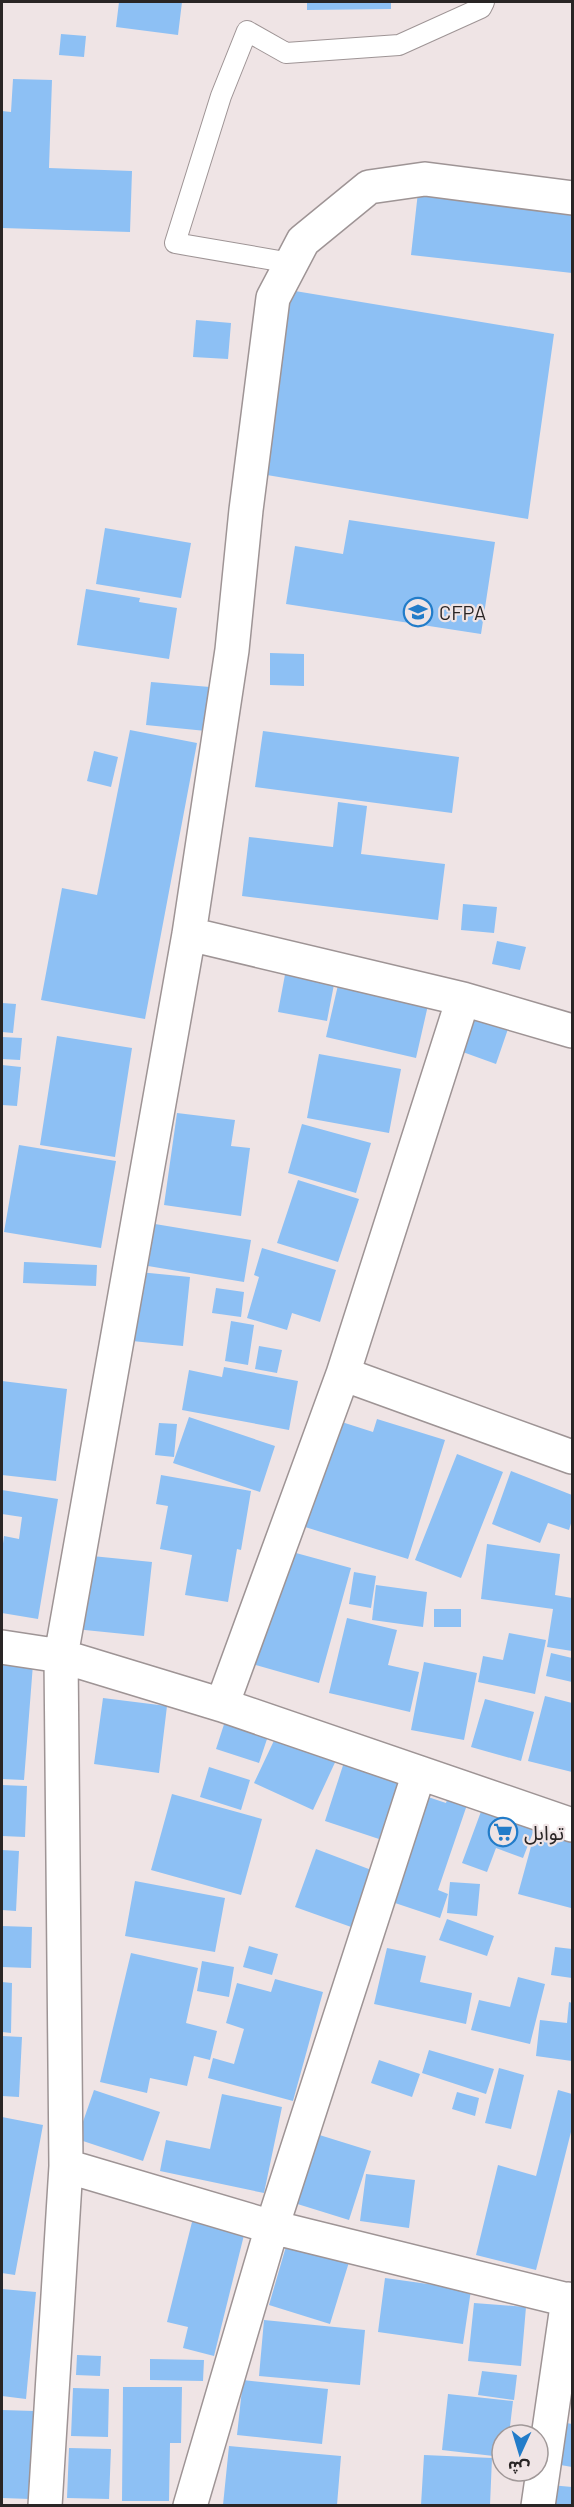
<svg xmlns="http://www.w3.org/2000/svg" width="574" height="2507" font-family="Barlow,'Noto Sans Arabic',sans-serif">
	<style>
		.building { fill: #8dc0f4 }
		.lines { fill: none; stroke-linecap: round; stroke-linejoin: round }
		.service-casing { stroke: #9e9495; stroke-width: 22 }
		.minor-casing { stroke: #9e9495; stroke-width: 36 }
		.service { stroke: #fff; stroke-width: 20 }
		.minor { stroke: #fff; stroke-width: 33 }
		.labels { text-anchor: middle; dominant-baseline: central; stroke-width: 4.5; stroke-linejoin: round; paint-order: stroke }
		.poi-label { font-size: 20px; fill: #292525; stroke: #efe4e5; text-anchor: start }
	</style>
	<rect width="100%" height="100%" fill="#efe4e5"/>
	<path class="building" d="M119,2H182L178,35L116,27Z
		M307,2H391V9L307,10Z
		M61,34L86,36L84,57L59,55Z
		M13,79L52,80L49,168L132,171L130,232L2,228V111L11,112Z
		M418,192L572,210V273L411,255Z
		M289,290L554,334L528,519L261,474Z
		M196,320L231,323L228,359L193,357Z
		M349,520L495,542L481,634L286,604L295,546L343,554Z
		M105,528L191,543L181,598L96,584Z
		M86,589L140,598L139,602L177,608L169,659L77,645Z
		M270,653L304,654V686L270,685Z
		M151,682L210,687L206,731L146,725Z
		M130,730L197,743L145,1019L41,1000L62,888L97,895Z
		M263,731L459,757L452,813L255,787Z
		M94,751L118,757L111,787L87,781Z
		M338,802L367,806L361,854L445,864L438,920L242,896L249,837L333,847Z
		M463,904L497,907L494,933L461,930Z
		M497,941L526,947L520,970L492,964Z
		M287,964L336,974L327,1021L278,1012Z
		M341,972L431,992L416,1058L326,1037Z
		M2,1003L16,1004L13,1033L2,1032Z
		M473,1014L509,1026L496,1064L460,1051Z
		M57,1036L132,1048L115,1157L40,1145Z
		M2,1037L22,1038L20,1060L2,1059Z
		M319,1054L401,1069L389,1133L307,1118Z
		M2,1065L21,1067L17,1106L2,1105Z
		M177,1113L235,1120L231,1146L250,1148L241,1216L164,1205Z
		M302,1124L371,1143L356,1193L288,1173Z
		M19,1145L116,1161L101,1248L4,1232Z
		M298,1180L359,1199L338,1262L277,1243Z
		M155,1224L251,1240L244,1282L148,1266Z
		M262,1248L336,1270L320,1322L292,1313L287,1330L247,1318L259,1277L254,1275Z
		M24,1262L97,1265L96,1286L23,1283Z
		M139,1272L190,1277L183,1346L132,1341Z
		M216,1288L244,1292L241,1317L212,1313Z
		M231,1321L254,1325L248,1365L225,1361Z
		M259,1346L282,1350L277,1373L255,1369Z
		M224,1367L298,1381L289,1430L182,1410L189,1370L222,1377Z
		M2,1381L67,1389L56,1481L2,1475Z
		M323,1416L373,1432L377,1419L445,1440L408,1559L289,1522Z
		M189,1417L275,1446L260,1492L173,1463Z
		M159,1423L177,1424L174,1457L155,1455Z
		M457,1454L503,1472L461,1578L415,1560Z
		M511,1471L572,1495V1520L569,1530L548,1523L540,1543L492,1524Z
		M161,1475L251,1491L241,1550L237,1549L228,1602L185,1595L192,1555L160,1549L168,1506L156,1504Z
		M2,1490L58,1499L38,1619L2,1613V1551L4,1536L19,1539L22,1517L2,1514Z
		M487,1544L560,1554L555,1595L572,1598V1651L547,1647L553,1609L481,1599Z
		M274,1547L351,1568L319,1683L242,1661Z
		M82,1555L152,1562L144,1636L75,1629Z
		M354,1572L376,1576L371,1608L349,1604Z
		M376,1585L427,1592L423,1627L372,1620Z
		M434,1609H461V1627H434Z
		M347,1618L397,1630L388,1665L419,1672L410,1712L329,1693Z
		M509,1633L546,1640L535,1694L478,1682L483,1656L503,1660Z
		M551,1653L572,1658V1682L546,1676Z
		M2,1661L33,1664L24,1780L2,1779Z
		M424,1662L477,1673L464,1740L411,1730Z
		M545,1696L572,1703V1772L528,1761Z
		M103,1698L167,1706L159,1773L94,1764Z
		M485,1699L534,1712L521,1761L471,1747Z
		M228,1712L271,1727L259,1763L216,1749Z
		M279,1730L338,1756L313,1810L254,1783Z
		M347,1753L402,1771L379,1839L325,1821Z
		M209,1767L250,1780L241,1810L200,1797Z
		M2,1785L27,1786L25,1837L2,1836Z
		M450,1790L470,1796L438,1890L448,1894L440,1918L392,1902L428,1797L446,1803Z
		M172,1794L262,1819L241,1895L151,1870Z
		M486,1798L539,1817L523,1858L496,1848L487,1872L462,1863Z
		M538,1821L572,1831L571,1908L518,1894Z
		M316,1849L374,1871L354,1928L295,1907Z
		M2,1850L19,1851L16,1911L2,1910Z
		M135,1881L225,1898L215,1952L125,1936Z
		M450,1882L480,1884L477,1916L447,1913Z
		M447,1919L494,1936L487,1956L439,1940Z
		M2,1926L32,1927L31,1968L2,1967Z
		M249,1946L278,1954L272,1975L243,1967Z
		M555,1947L572,1949V1978L551,1975Z
		M387,1948L426,1956L420,1982L472,1993L466,2024L374,2004Z
		M131,1953L198,1968L186,2023L217,2031L210,2060L194,2056L187,2086L150,2078L147,2093L100,2082Z
		M202,1961L234,1967L229,1997L197,1991Z
		M518,1977L545,1984L530,2044L471,2030L479,2000L510,2007Z
		M275,1979L323,1992L293,2101L208,2078L213,2058L234,2064L244,2029L226,2023L237,1983L271,1992Z
		M2,1982L12,1983L11,2033L2,2032Z
		M569,2002L572,2003V2061L536,2056L540,2020L567,2023Z
		M2,2036L22,2037L19,2097L2,2096Z
		M429,2050L494,2069L486,2094L422,2073Z
		M379,2060L420,2074L412,2097L371,2083Z
		M499,2068L524,2075L511,2129L485,2123Z
		M94,2090L160,2112L143,2161L77,2139Z
		M558,2090L572,2094V2128L536,2270L476,2255L498,2165L536,2176Z
		M457,2092L479,2098L475,2116L452,2109Z
		M222,2094L282,2107L264,2193L160,2171L166,2140L210,2149Z
		M2,2117L43,2125L15,2275L2,2273Z
		M313,2133L371,2151L349,2220L291,2202Z
		M366,2174L415,2180L409,2228L360,2221Z
		M193,2218L245,2231L214,2356L183,2348L188,2327L167,2322Z
		M287,2243L349,2262L330,2324L269,2305Z
		M385,2278L471,2290L463,2344L378,2332Z
		M2,2289L36,2292L26,2399L2,2396Z
		M474,2303L526,2307L521,2366L468,2361Z
		M264,2320L365,2330L360,2385L259,2376Z
		M77,2355L101,2356L100,2376L76,2375Z
		M150,2359L204,2360L203,2381L150,2380Z
		M482,2371L517,2375L514,2400L478,2395Z
		M243,2380L328,2389L322,2444L237,2435Z
		M123,2387H182L181,2443H170L169,2501H122Z
		M73,2388L109,2389L108,2437L71,2436Z
		M448,2394L513,2401L509,2435H502V2457L442,2450Z
		M2,2410L34,2411L30,2499L2,2498Z
		M556,2421L572,2424V2467L549,2463Z
		M229,2446L341,2456L337,2505H223Z
		M69,2448L111,2449L109,2499L67,2498Z
		M424,2455L492,2458L490,2505H421Z
		M529,2483L572,2487V2505H527Z"/>
	<g class="lines">
		<g class="service-casing">
			<path id="service" d="M291,263L175,243L221,96L247,31L286,53L399,45L481,8L484,2"/>
		</g>
		<g class="minor-casing">
			<path id="minor" d="M189,934L463,999L572,1031
				M463,999L343,1374L572,1457
				M2,1647L61,1656L222,1705L572,1825
				M222,1705L343,1374
				M66,2166L272,2227L572,2301
				M45,2506L66,2166L61,1656L189,934L232,650L246,510L273,298L303,241L369,187L425,179L572,198
				M190,2506L272,2227L419,1773
				M538,2506L568,2299"/>
		</g>
		<use href="#service" class="service"/>
		<use href="#minor" class="minor"/>
	</g>
	<defs>
		<g id="university-ring" transform="scale(1.5)"><circle r="9.5" fill="#efe4e5" stroke="#227cc9" stroke-width="1.5"/><path d="M0-5L7-2L0 1L-7-2ZM-4 1L0 2.5L4 1V4Q0 6-4 4Z" fill="#227cc9"/></g>
		<g id="supermarket-ring" transform="scale(1.5)"><circle r="9.5" fill="#efe4e5" stroke="#227cc9" stroke-width="1.5"/><path d="M-6-5.5h2.5l.6 2H6L4.5 2H-2.5L-4.4-4H-6ZM-1.5 3.2a1.3 1.3 0 1 0 .1 0ZM3 3.2a1.3 1.3 0 1 0 .1 0Z" fill="#227cc9"/></g>
	</defs>
	<g fill-rule="evenodd">
		<use href="#university-ring" x="418" y="612"/>
		<use href="#supermarket-ring" x="503" y="1832"/>
	</g>
	<g class="labels">
		<g class="poi-label">
			<text x="439" y="612">CFPA</text>
			<text x="524" y="1832">توابل</text>
		</g>
	</g>
	<rect width="574" height="2507" fill="none" stroke="#292525" stroke-width="6"/>
	<g transform="translate(520 2453) rotate(184)"><circle r="28" fill="#efe4e5" stroke="#a09898" stroke-width="1.5"/>
	<path d="M0-4.5L10 22L0 15L-10 22Z" fill="#227cc9"/>
	<text y="-9" font-size="16" font-weight="bold" text-anchor="middle" fill="#292525">ش</text>
	</g>
</svg>
